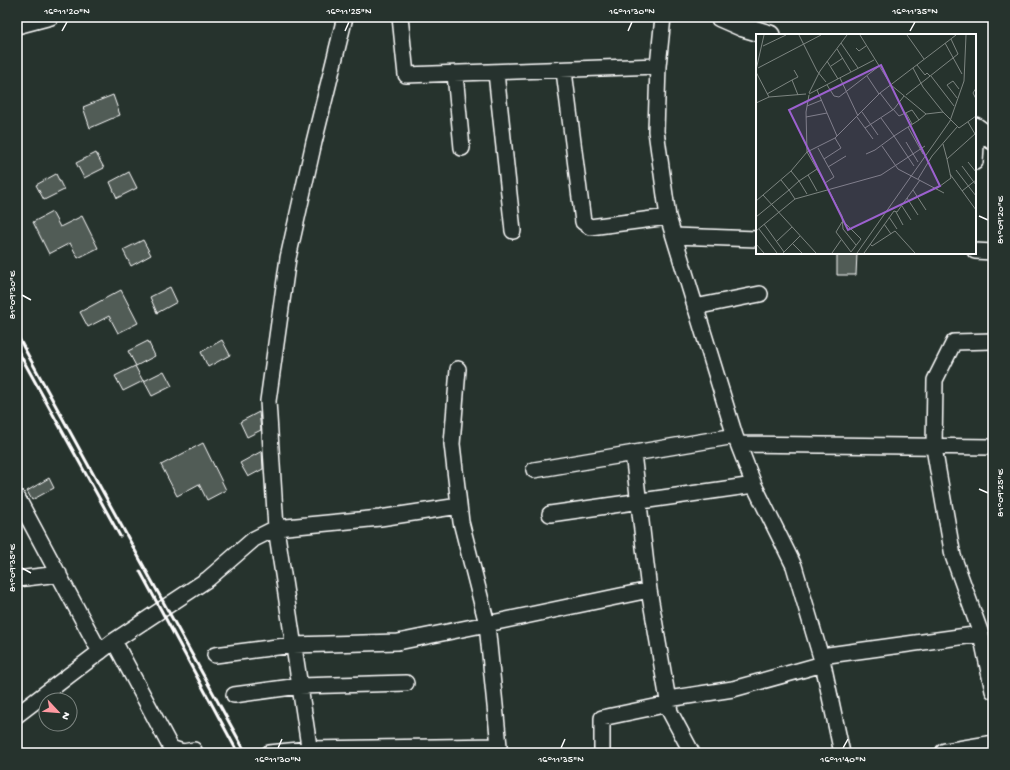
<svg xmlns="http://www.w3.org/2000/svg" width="1010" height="770" font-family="'Gochi Hand',sans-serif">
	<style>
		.building { fill: #515c57; stroke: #fff }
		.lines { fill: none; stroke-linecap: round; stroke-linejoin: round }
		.minor-casing { stroke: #fff; stroke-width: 18 }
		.major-casing { stroke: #fff; stroke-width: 22 }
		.minor { stroke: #26332d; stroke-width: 15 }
		.major { stroke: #26332d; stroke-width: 19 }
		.rail { stroke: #fff; stroke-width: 3 }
		.ticks { fill: none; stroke: #fff; stroke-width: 1.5 }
		.inset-road { fill: none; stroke: #7d8581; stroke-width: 1 }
		.view { fill: #9c61cf; fill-opacity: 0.15; stroke: #9c61cf; stroke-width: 2 }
		.inset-edge { fill: none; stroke: #fff; stroke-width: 2 }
		.neatline { fill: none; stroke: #fff; stroke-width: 1.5 }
		.ticks-label { font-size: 10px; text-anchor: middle; fill: #fff }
	</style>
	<rect width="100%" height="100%" fill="#26332d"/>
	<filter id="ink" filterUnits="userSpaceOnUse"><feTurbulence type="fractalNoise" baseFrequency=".025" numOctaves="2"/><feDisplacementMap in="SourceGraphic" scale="8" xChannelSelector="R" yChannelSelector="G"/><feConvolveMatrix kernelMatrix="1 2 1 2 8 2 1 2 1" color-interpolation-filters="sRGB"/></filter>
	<g filter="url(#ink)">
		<path class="building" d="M113,95L120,115L90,128L83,107Z
			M96,153L104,168L84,178L76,163Z
			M129,172L137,188L117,198L110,182Z
			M56,174L64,190L44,200L36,185Z
			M52,212L60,227L82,216L98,248L78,258L70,243L49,254L33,222Z
			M143,240L151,255L131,266L123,250Z
			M837,253H857L856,275H837Z
			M170,287L177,302L157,313L150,297Z
			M121,290L138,323L118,333L109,316L88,327L80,312Z
			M222,340L230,355L208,367L201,352Z
			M148,341L155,356L136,366L128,351Z
			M135,366L143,381L123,391L115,376Z
			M164,371L172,386L152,396L144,381Z
			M259,412L261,430L247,437L240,422Z
			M203,443L226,490L207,500L199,484L177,496L161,465Z
			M262,451L263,469L248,477L240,463Z
			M49,478L54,488L32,500L27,491Z"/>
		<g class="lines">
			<g class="minor-casing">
				<path id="minor" d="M400,17L406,75L658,66
					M663,17L658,66L656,131L668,217L735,436L754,485L794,566L823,664L842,753
					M17,26L51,17
					M564,71L583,222L590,227L668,217
					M496,73L513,231
					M455,74L462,148
					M975,162L977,128
					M674,236L757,239
					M975,251L993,252
					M695,307L760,294
					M993,341L954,342L935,380L934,448L953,556L981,634L993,691
					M739,444L993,447
					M633,453L649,590L670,712L692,753
					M534,470L735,436
					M17,497L100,652
					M550,514L754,485
					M17,579L59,574
					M114,641L171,748L183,752L194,750L195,753
					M215,655L293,645L398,642L487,624L461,522L452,444L458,369
					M821,656L981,634
					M234,695L299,686L406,683
					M668,699L733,689L823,664
					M17,715L114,641L208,579L254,539L276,528L380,518L459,506
					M269,753L309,749L499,746L487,624L649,590
					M310,753L276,528L268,401L288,258L314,142L345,17
					M602,753V718L669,704"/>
			</g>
			<g class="major-casing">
				<path id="major" d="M720,17L743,27L770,35
					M975,127L993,140
					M945,753L993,745"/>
			</g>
			<use href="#minor" class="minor"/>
			<use href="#major" class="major"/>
			<path class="rail" d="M17,335L246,753
				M17,349L120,536
				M140,571L238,753"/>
		</g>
	</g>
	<path class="ticks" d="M62,31L67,22M345,31L349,22M628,31L632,22M910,31L915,22M979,216L988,220M22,295L31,300M979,489L988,493M22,568L31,573M278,748L282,739M561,748L565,739M843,748L848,739"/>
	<g transform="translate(756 34)">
		<rect width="220" height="220" fill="#26332d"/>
		<path class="inset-road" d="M43,1L61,37L70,48M104,1L135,51L170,80L187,78L203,94L220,82M151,1L168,25M85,9L102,34M189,9L206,40M7,12L30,1M100,14L103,17L110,12M81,15L95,38M71,27L82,45M161,31L169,41L171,39L174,42M75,32L87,24M2,34L65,1M157,34L167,53L187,78M0,36L8,1M38,36L42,43L36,46L42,61M0,38L13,63M111,42L123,60M175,42L198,72M84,44L102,82M71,51L78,62L83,63L122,33M220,54L217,59L220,65M61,56L81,102M53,59L64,37L91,1M124,59L137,76M11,60L36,46M53,60L118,26M150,61L202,20L195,5M201,64L191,51L197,47L203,55M0,69L13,63L50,60M51,72L66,66M137,75L143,82L156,76L163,86L170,80M106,78L122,101M150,79L156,90M50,83L71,79M101,83L117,105M125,84L138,102L152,93L167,120M212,88L219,100M152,93L163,86M109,94L138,75L148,62M150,108L162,128M187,110L191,125L220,99M126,112L142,135L188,159M62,114L78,143L69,149L51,118L79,104L124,59L200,1M110,120L119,116L138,102L158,132M68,125L85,114L79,104M212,128L220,138M206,132L220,151M72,133L90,122M61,135L52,141L61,157M200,136L220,162M35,137L43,147L52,141M194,140L220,176M162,145L176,122L201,93M25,146L33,156L43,147L51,160M69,149L86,182L87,195L100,211M180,155L195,144L191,125M157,156L170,176M206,157L220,146M7,161L60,219M151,164L162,181M0,167L35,137L51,118L50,78L53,61M146,172L155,186M140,178L147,191M0,183L33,156L39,165M133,183L141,195M86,186L105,205L95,218L80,198L86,188M8,190L28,218M128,190L135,200M3,195L21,219M0,197L39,165L125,141L169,112M21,207L36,193M0,210L8,219M37,210L46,219M114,210L116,212L139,197L159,219M27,219L44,202M76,219L85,206M101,219L194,87L208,47L210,1M108,219L138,177L141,178L164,146"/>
		<path class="view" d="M125,31L184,152L92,196L33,76Z"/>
		<rect width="220" height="220" class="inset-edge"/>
	</g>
	<rect width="1010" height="770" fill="none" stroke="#26332d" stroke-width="44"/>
	<g transform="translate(58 712) rotate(116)"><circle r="19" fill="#26332d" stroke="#7d8581"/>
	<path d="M0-3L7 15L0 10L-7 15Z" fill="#ff9aa2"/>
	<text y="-6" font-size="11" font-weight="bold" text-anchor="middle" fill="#ffffff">N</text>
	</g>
	<rect x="22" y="22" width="966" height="726" class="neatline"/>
	<g class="ticks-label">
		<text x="67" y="14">16°11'20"N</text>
		<text x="349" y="14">16°11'25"N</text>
		<text x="632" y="14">16°11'30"N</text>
		<text x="915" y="14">16°11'35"N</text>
		<text transform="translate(999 220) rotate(-90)" y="4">81°09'20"E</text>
		<text transform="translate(11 295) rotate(-90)" y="4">81°09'30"E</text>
		<text transform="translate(999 493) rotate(-90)" y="4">81°09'25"E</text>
		<text transform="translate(11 568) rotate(-90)" y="4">81°09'35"E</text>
		<text x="278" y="762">16°11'30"N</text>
		<text x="561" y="762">16°11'35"N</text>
		<text x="843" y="762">16°11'40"N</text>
	</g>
</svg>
